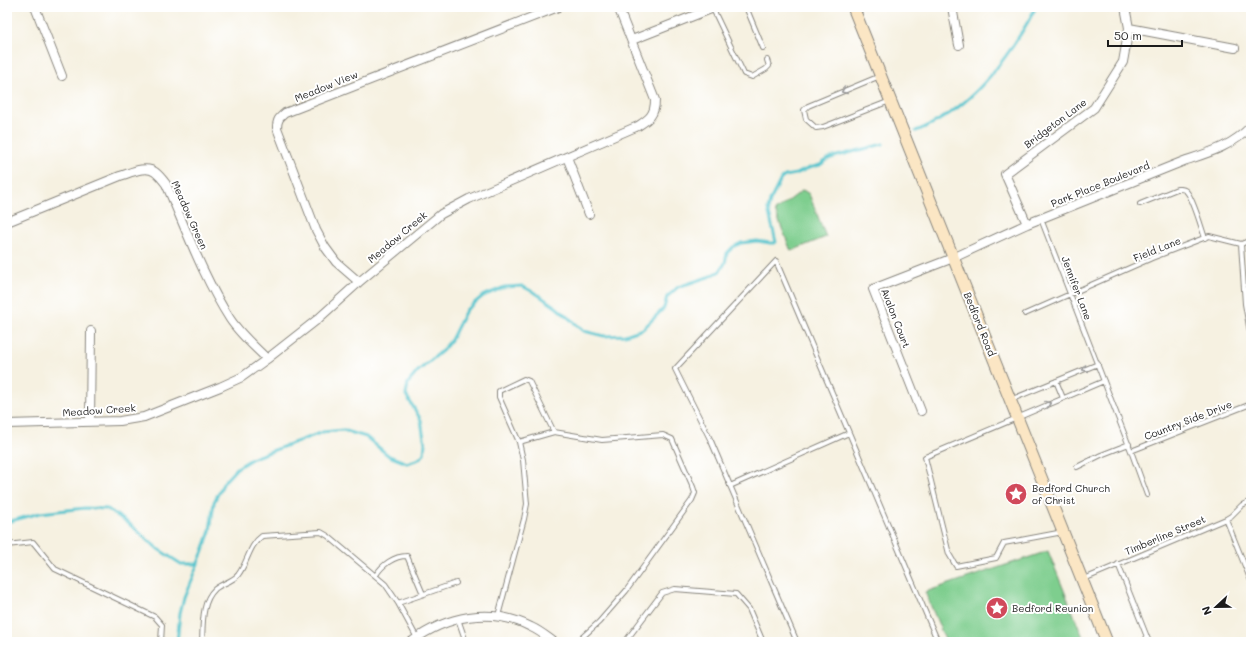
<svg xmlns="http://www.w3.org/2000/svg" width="1258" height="649" font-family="Mali,sans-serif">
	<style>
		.green { fill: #7ece8e; stroke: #4d7555 }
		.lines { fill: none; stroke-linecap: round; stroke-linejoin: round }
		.stream { stroke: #57c4cd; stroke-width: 3 }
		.lane-casing { stroke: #89867e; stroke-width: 6 }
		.street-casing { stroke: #89867e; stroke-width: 10 }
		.secondary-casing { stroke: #89867e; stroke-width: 13 }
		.lane { stroke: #fff; stroke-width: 4 }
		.street { stroke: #fff; stroke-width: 8 }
		.secondary { stroke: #fbe6c4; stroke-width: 11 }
		.oneway { stroke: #999 }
		.labels { text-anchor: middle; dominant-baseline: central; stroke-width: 4; stroke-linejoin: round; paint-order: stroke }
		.street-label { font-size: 10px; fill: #1c1c1c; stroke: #fff }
		.poi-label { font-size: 10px; fill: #1c1c1c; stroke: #fff; text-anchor: start }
	</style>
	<rect width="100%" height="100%" fill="#fff"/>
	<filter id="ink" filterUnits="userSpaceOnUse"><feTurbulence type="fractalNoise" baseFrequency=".025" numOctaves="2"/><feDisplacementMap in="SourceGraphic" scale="8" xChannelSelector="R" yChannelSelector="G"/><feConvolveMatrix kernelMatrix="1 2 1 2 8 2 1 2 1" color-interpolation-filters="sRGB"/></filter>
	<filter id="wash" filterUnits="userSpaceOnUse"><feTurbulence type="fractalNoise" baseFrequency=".012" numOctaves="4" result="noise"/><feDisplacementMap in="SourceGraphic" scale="16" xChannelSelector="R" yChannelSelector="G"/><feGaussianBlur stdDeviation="0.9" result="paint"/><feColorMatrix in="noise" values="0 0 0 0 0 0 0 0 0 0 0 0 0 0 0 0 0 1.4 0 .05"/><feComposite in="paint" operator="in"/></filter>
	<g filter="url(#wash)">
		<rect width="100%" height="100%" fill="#f6f1e1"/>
		<path class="green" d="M803,190L809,194L826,237L791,251L775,211Z
			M1048,551L1085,642H946L925,592Z"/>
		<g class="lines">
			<path class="stream" d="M916,131C926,127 935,123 944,117C983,93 1015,47 1036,7
				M7,522L40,513L85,508L107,509L127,522L158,549L181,564H198
				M177,642L180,613L184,597L203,551L210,531L214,502L224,482L237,468L253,458L323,432L343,430L366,437L389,456L407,463L419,459L424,454L425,443L423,433L421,420L406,395L408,383L418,371L442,351L451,340L466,310L483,296L505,287L522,286L537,294L557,308L584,331L604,336L625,335L643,329L664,308L667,297L678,287L711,276L720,271L725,263L727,253L733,247L741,243L757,241L770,243H774L776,242L768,209L770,201L781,179L785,176L796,174L809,168L820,165L828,159L837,156L883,144"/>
		</g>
	</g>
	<g filter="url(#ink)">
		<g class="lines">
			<g class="lane-casing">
				<path id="lane" d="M712,7L744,74L752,77L766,69L769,66L767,60
					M746,7L763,48
					M880,76L808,106L804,110L806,119L816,128L823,127L890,101
					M1140,204L1177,189C1180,189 1183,188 1186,191C1193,197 1201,227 1205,238
					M1041,219L1131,451L1147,495
					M1241,244L1245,304L1251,338
					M1025,314L1152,258L1209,236L1241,244L1251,240
					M1056,381L1063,398
					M1010,400L1098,364
					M519,442L554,432
					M1131,451L1251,404
					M1077,467L1101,455L1129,444
					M730,486L849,433
					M1226,519L1251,581
					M1063,532L1004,543L996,558L956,566L949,554L925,457L1104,381
					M7,545L33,542L55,569L155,617L162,625L161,642
					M1118,564L1149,642
					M376,575C382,565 394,556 407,556L423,594
					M1084,579L1226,519L1231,516L1242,505L1251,501
					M398,603L456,583
					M498,616L524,519L527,504L523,460L519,442L499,397V391L524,379L529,381L554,432L602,440L663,435L672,439L693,487L695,493L692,500L626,591L599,622L577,642
					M458,619L466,642
					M202,642C203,626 201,602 215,589C222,583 232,582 238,575C248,562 249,545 262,536L321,532L328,536L385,584L398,603L417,638
					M625,642L662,593L675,589L736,594L749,609L763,642
					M797,642L711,441L675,369L776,261L938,642"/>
			</g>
			<g class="street-casing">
				<path id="street" d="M35,7L62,76
					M952,7L959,45
					M1129,28L1235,48
					M632,40L716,7
					M567,157L589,214
					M7,222L120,176C130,173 146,165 155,172C159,175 163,180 166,184C186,229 203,277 230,319C240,334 254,346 267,359
					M1027,224L1005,174L1094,108L1123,62L1129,28L1125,7
					M359,282L336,262L325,247L316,230L277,128C277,120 279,118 285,113L558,7
					M921,411L873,289L953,258L1027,224L1184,161C1208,153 1233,146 1251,126
					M90,422L91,331
					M7,424L120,421L144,417L220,387L242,377L267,359L318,319L359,282L441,214L469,199L638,126C649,119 655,115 655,100L618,7
					M411,642C446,616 491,606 531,627C540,631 547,637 554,642"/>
			</g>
			<g class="secondary-casing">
				<path id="secondary" d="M853,7L1107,642"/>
			</g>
			<use href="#lane" class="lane"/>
			<use href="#street" class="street"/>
			<use href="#secondary" class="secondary"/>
		</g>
		<defs><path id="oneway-chevron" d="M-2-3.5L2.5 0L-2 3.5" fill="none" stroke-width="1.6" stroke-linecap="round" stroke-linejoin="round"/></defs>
		<g class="oneway">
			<use href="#oneway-chevron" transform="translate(844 91) rotate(158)"/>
			<use href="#oneway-chevron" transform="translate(1085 369) rotate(158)"/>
			<use href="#oneway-chevron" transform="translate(1048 404) rotate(-22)"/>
		</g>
	</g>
	<defs>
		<g id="sight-disc" transform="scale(1.15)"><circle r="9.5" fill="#d1495b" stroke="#fff"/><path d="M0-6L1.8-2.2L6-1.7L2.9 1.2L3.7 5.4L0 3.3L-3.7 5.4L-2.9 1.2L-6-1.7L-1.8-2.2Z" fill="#fff"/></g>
	</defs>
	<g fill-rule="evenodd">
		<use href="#sight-disc" x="1016" y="494"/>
		<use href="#sight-disc" x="997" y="608"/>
	</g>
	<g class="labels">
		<g class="street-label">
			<text transform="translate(326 86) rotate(-22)">Meadow View</text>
			<text transform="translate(1055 123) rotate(-37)">Bridgeton Lane</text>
			<text transform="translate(1100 184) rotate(-22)">Park Place Boulevard</text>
			<text transform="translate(190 215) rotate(66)">Meadow Green</text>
			<text transform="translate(397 237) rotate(-40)">Meadow Creek</text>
			<text transform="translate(1157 249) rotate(-22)">Field Lane</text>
			<text transform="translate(1077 288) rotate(69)">Jennifer Lane</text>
			<text transform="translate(896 318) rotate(69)">Avalon Court</text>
			<text transform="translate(980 324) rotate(68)">Bedford Road</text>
			<text transform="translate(99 410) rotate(-4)">Meadow Creek</text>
			<text transform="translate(1188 420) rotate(-21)">Country Side Drive</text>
			<text transform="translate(1165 535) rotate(-23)">Timberline Street</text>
		</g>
		<g class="poi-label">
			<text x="1032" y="488">Bedford Church<tspan x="1032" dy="12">of Christ</tspan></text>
			<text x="1012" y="608">Bedford Reunion</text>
		</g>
	</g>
	<rect width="1258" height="649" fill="none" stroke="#fff" stroke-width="24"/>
	<g transform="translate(1216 607) rotate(248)" stroke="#ffffff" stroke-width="3" paint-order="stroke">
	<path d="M0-3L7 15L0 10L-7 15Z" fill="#1c1c1c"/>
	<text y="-6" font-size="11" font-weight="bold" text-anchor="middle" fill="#1c1c1c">N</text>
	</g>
	<path d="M1108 40v6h74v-6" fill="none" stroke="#1c1c1c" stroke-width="2"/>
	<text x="1114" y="40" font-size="12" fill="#1c1c1c" stroke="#ffffff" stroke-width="3" paint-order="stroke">50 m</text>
</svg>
